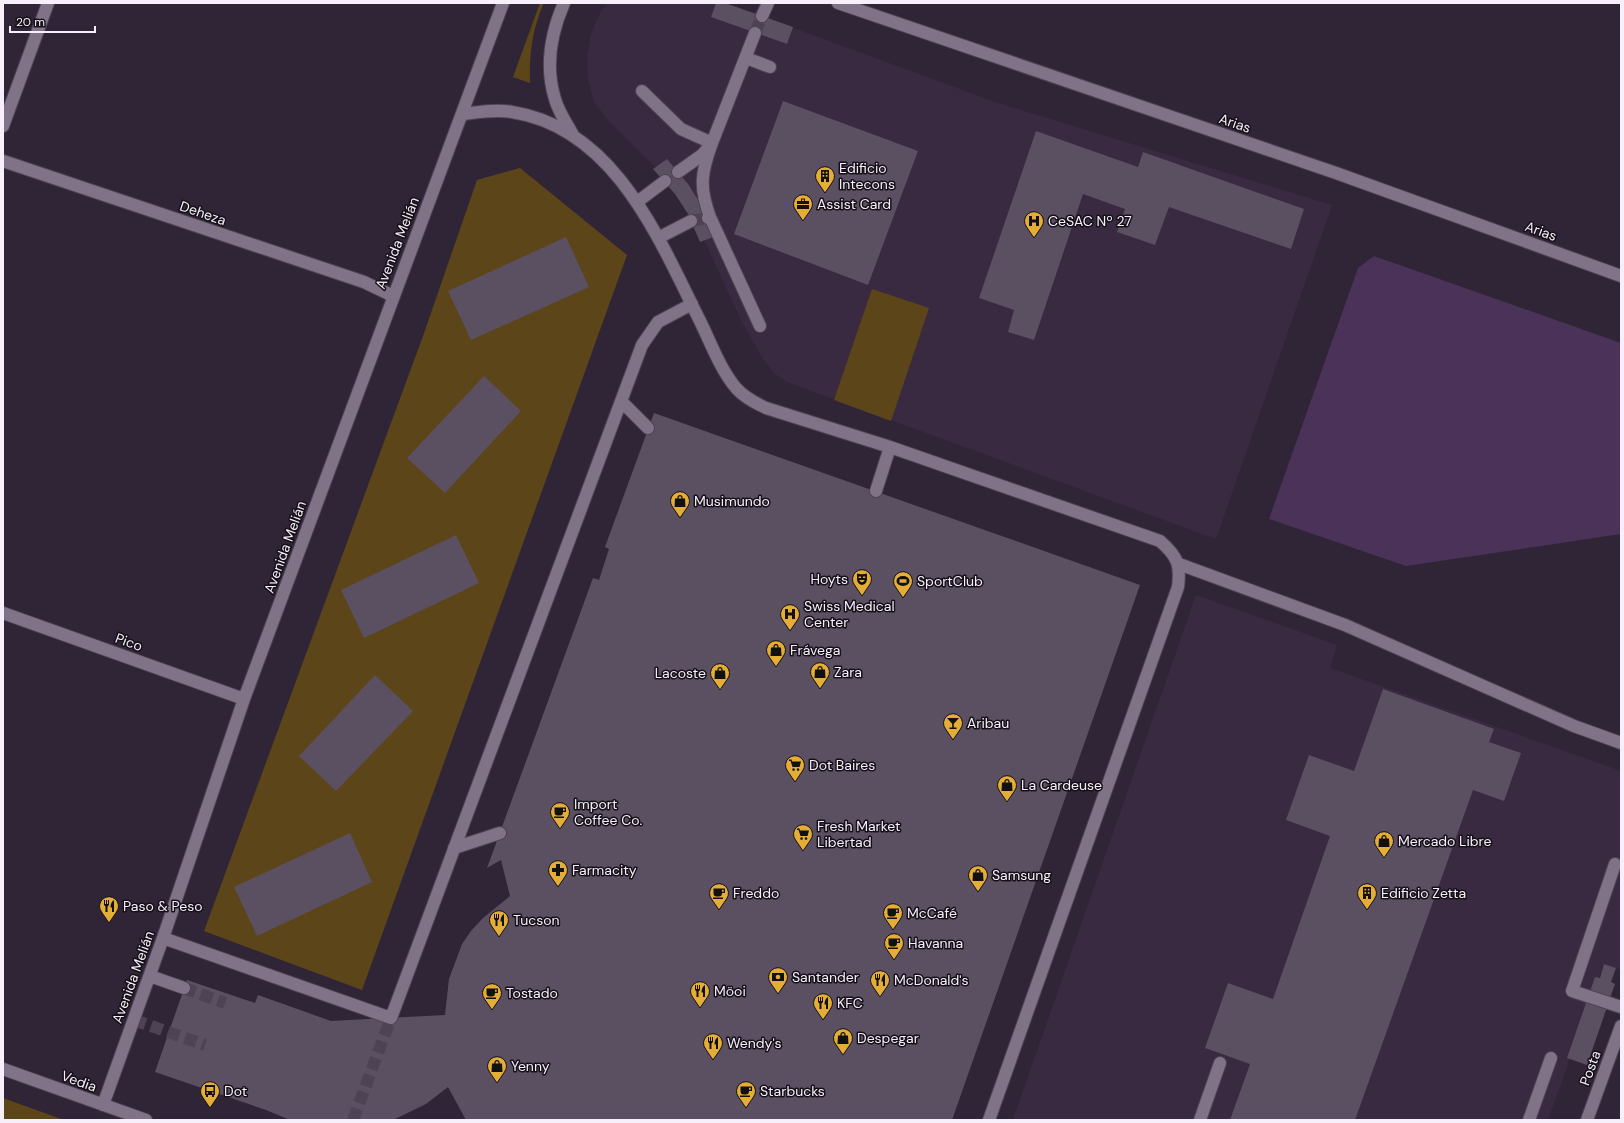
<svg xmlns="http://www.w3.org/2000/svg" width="1624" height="1123" font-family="'DM Sans',sans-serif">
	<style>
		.built { fill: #392a41 }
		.green { fill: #5c4619 }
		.water { fill: #4b3259 }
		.building { fill: #5b4f62 }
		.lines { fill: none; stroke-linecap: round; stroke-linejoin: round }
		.minor-tunnel { stroke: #4e4354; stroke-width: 12; stroke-dasharray: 12 6; stroke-linecap: butt }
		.minor-casing { stroke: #4e4352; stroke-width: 14 }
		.minor { stroke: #807387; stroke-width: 12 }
		.labels { text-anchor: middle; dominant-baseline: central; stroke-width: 3; stroke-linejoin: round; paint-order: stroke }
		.street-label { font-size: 14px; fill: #f7f0fb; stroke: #151018 }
		.poi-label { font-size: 14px; fill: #f7f0fb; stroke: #151018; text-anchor: start }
	</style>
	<rect width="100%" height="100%" fill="#302536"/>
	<path class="built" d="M607,3H725L998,103L1332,205L1216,539L787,382L774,373L763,359L741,320L695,220L668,180L608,120L594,102L588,79L587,55L592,31L600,13Z
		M1196,595L1337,645L1330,668L1621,771V970L1604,964L1548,1120H1013Z"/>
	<path class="green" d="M540,3H544C532,29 529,55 530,83L513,77Z
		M520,168L627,255L362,990L204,931L423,336L477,180Z
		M872,289L929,308L891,421L834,400Z
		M3,1098L64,1120H3Z"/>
	<path class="water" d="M1374,256L1621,343V534L1406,566L1269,519L1358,268Z"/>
	<path class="building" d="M716,3H725L793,27L787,44L711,17Z
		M783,101L918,151L868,285L734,234Z
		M1036,131L1138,167L1143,152L1304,209L1291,249L1169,207L1155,245L1117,232L1125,209L1083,194L1034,340L1008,332L1014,310L979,298Z
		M667,159L688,184L702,206L716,236L700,242L688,214L675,194L653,169Z
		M566,237L589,287L471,340L448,291Z
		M484,376L521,411L445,493L407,458Z
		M654,413L1140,585L952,1120H466L448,1087L426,1104L393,1120H290L266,1110L155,1072L187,980L255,1003L258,995L331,1021L445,1015L449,979L462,944L471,931L483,918L510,896L501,860L487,868L593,578L599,580L609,549L605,547Z
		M456,535L479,583L364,638L341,590Z
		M375,675L413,711L336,791L299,756Z
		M1383,689L1494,729L1489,742L1521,753L1504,801L1473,790L1355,1120H1230L1250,1064L1205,1048L1228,983L1273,999L1330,836L1286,820L1309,755L1354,771Z
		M350,833L372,882L257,936L234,887Z
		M1604,964L1616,968L1611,982L1615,984L1587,1065L1567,1058L1595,977L1600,978Z"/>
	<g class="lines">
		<path class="minor-tunnel" d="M755,33L762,16
			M691,221L708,218
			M184,988L225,1003
			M134,1020L205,1045
			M353,1120L391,1018"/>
		<g class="minor-casing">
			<path id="minor" d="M564,3C551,33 545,67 555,99C558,111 567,124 573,135
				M838,3L1336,173L1621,276
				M762,16L768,3
				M746,58L770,67
				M642,91L681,129L712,143C701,173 699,187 710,217
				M463,114C479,112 496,109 512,112C615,128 659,239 700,321C711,343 720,369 736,388C744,397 755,403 766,408L890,447L1160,541C1177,556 1181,564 1178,587L989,1120
				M3,126L48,3
				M3,161L364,282L393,296
				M678,172L702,155L712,143L755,33
				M637,202L665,181
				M708,218L710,217L760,326
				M660,237L691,221
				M621,401L648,428
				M876,491L890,447
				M1179,564L1345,625L1574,726L1621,743
				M3,613L244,699
				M454,848L500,833
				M1615,864L1572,991L1621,1007
				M163,938L391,1018L642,345L658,322L692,304
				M150,976L184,988
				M3,1069L146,1120
				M103,1105L163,938L244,699L503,3
				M1200,1120L1220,1063
				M1529,1120L1551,1058
				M1587,1120L1621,1026"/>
		</g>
		<use href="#minor" class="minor"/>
	</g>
	<defs>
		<g id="building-pin" transform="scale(1)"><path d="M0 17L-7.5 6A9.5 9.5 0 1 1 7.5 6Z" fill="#e4ad35" stroke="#151018"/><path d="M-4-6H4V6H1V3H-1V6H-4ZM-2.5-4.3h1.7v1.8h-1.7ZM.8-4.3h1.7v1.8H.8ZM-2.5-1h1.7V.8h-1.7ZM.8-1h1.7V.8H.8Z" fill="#111"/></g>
		<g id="office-pin" transform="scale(1)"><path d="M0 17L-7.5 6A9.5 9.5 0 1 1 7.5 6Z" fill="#e4ad35" stroke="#151018"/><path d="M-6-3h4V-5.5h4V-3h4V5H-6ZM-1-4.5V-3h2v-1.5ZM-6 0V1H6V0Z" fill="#111"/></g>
		<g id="hospital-pin" transform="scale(1)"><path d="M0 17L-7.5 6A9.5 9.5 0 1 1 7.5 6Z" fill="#e4ad35" stroke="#151018"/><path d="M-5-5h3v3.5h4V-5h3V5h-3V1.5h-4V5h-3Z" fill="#111"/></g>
		<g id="shop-pin" transform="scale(1)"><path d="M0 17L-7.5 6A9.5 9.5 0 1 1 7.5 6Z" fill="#e4ad35" stroke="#151018"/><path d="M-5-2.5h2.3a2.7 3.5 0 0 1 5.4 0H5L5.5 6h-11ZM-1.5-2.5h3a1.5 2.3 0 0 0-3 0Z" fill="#111"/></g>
		<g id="theatre-pin" transform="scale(1)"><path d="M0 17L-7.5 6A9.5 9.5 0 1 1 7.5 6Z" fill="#e4ad35" stroke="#151018"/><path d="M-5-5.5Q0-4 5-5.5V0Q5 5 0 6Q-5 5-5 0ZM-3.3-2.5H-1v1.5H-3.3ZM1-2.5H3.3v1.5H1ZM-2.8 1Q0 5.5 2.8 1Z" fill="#111"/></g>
		<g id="stadium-pin" transform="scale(1)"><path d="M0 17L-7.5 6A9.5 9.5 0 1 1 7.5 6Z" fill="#e4ad35" stroke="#151018"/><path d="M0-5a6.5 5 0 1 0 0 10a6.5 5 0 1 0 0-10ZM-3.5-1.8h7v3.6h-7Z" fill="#111"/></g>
		<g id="bar-pin" transform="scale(1)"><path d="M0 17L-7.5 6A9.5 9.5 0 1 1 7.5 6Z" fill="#e4ad35" stroke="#151018"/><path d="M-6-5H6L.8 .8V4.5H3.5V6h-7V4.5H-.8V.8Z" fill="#111"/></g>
		<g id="supermarket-pin" transform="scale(1)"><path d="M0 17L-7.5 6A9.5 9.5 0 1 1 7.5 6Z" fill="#e4ad35" stroke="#151018"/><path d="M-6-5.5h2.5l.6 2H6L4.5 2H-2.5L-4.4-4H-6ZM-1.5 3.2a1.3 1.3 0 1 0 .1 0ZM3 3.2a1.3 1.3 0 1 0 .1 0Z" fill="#111"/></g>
		<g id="cafe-pin" transform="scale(1)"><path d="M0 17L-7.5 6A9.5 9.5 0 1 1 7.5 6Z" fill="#e4ad35" stroke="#151018"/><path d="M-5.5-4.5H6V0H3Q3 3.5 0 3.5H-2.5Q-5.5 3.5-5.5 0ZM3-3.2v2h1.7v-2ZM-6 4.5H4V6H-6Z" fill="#111"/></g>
		<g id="pharmacy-pin" transform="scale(1)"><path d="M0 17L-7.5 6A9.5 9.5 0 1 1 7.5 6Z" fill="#e4ad35" stroke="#151018"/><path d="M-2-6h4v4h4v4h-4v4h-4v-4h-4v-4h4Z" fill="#111"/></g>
		<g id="restaurant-pin" transform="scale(1)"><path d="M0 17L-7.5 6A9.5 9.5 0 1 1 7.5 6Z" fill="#e4ad35" stroke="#151018"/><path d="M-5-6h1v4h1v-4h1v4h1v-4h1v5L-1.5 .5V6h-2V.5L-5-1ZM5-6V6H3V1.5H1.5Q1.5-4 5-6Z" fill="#111"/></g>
		<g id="bank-pin" transform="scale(1)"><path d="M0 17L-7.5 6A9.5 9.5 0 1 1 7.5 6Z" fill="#e4ad35" stroke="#151018"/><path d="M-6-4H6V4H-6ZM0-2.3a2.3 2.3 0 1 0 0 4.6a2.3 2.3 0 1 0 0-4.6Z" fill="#111"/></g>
		<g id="bus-pin" transform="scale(1)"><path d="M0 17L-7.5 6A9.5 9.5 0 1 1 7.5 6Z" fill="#e4ad35" stroke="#151018"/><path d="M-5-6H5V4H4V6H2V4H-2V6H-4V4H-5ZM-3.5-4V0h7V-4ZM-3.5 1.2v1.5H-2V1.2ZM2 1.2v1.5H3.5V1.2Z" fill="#111"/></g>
	</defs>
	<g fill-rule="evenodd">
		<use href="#building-pin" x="825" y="176"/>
		<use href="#office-pin" x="803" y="204"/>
		<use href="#hospital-pin" x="1034" y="221"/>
		<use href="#shop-pin" x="680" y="501"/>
		<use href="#theatre-pin" x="862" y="579"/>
		<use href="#stadium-pin" x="903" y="581"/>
		<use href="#hospital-pin" x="790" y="614"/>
		<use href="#shop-pin" x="776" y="650"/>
		<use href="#shop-pin" x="820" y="672"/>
		<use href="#shop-pin" x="720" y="673"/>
		<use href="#bar-pin" x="953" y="723"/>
		<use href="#supermarket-pin" x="795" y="765"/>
		<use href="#shop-pin" x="1007" y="785"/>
		<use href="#cafe-pin" x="560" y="812"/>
		<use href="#supermarket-pin" x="803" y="834"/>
		<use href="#shop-pin" x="1384" y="841"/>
		<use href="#pharmacy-pin" x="558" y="870"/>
		<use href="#shop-pin" x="978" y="875"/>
		<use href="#cafe-pin" x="719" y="893"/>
		<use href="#building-pin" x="1367" y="893"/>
		<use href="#restaurant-pin" x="109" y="906"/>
		<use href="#cafe-pin" x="893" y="913"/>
		<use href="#restaurant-pin" x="499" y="920"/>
		<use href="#cafe-pin" x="894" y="943"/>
		<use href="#bank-pin" x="778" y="977"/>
		<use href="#restaurant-pin" x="880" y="980"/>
		<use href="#restaurant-pin" x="700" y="991"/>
		<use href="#cafe-pin" x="492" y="993"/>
		<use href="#restaurant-pin" x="823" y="1003"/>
		<use href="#shop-pin" x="843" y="1038"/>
		<use href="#restaurant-pin" x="713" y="1043"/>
		<use href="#shop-pin" x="497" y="1066"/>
		<use href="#bus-pin" x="210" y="1091"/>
		<use href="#cafe-pin" x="746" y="1091"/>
	</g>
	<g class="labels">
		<g class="street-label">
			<text transform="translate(1235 123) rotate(19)">Arias</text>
			<text transform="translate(203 213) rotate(19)">Deheza</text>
			<text transform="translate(1541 231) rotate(20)">Arias</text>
			<text transform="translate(397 243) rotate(-69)">Avenida Melián</text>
			<text transform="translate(285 547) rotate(-70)">Avenida Melián</text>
			<text transform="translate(129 642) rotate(20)">Pico</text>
			<text transform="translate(133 977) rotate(-70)">Avenida Melián</text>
			<text transform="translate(1590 1068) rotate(-70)">Posta</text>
			<text transform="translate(79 1081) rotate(20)">Vedia</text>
		</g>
		<g class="poi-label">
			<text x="839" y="168">Edificio<tspan x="839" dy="16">Intecons</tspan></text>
			<text x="817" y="204">Assist Card</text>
			<text x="1048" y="221">CeSAC Nº 27</text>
			<text x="694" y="501">Musimundo</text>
			<text x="848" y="579" text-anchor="end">Hoyts</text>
			<text x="917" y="581">SportClub</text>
			<text x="804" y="606">Swiss Medical<tspan x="804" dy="16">Center</tspan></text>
			<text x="790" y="650">Frávega</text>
			<text x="834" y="672">Zara</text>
			<text x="706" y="673" text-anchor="end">Lacoste</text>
			<text x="967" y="723">Aribau</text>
			<text x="809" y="765">Dot Baires</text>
			<text x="1021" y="785">La Cardeuse</text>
			<text x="574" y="804">Import<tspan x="574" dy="16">Coffee Co.</tspan></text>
			<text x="817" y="826">Fresh Market<tspan x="817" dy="16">Libertad</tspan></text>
			<text x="1398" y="841">Mercado Libre</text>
			<text x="572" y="870">Farmacity</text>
			<text x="992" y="875">Samsung</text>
			<text x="733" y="893">Freddo</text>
			<text x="1381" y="893">Edificio Zetta</text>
			<text x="123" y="906">Paso &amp; Peso</text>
			<text x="907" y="913">McCafé</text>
			<text x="513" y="920">Tucson</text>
			<text x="908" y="943">Havanna</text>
			<text x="792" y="977">Santander</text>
			<text x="894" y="980">McDonald's</text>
			<text x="714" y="991">Möoi</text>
			<text x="506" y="993">Tostado</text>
			<text x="837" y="1003">KFC</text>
			<text x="857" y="1038">Despegar</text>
			<text x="727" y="1043">Wendy's</text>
			<text x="511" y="1066">Yenny</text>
			<text x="224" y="1091">Dot</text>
			<text x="760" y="1091">Starbucks</text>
		</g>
	</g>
	<rect width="1624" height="1123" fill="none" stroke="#f7f0fb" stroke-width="8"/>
	<path d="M10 26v6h85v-6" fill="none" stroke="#f7f0fb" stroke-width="2"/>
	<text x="16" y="26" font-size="12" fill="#f7f0fb" stroke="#151018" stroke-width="3" paint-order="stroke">20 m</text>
</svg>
